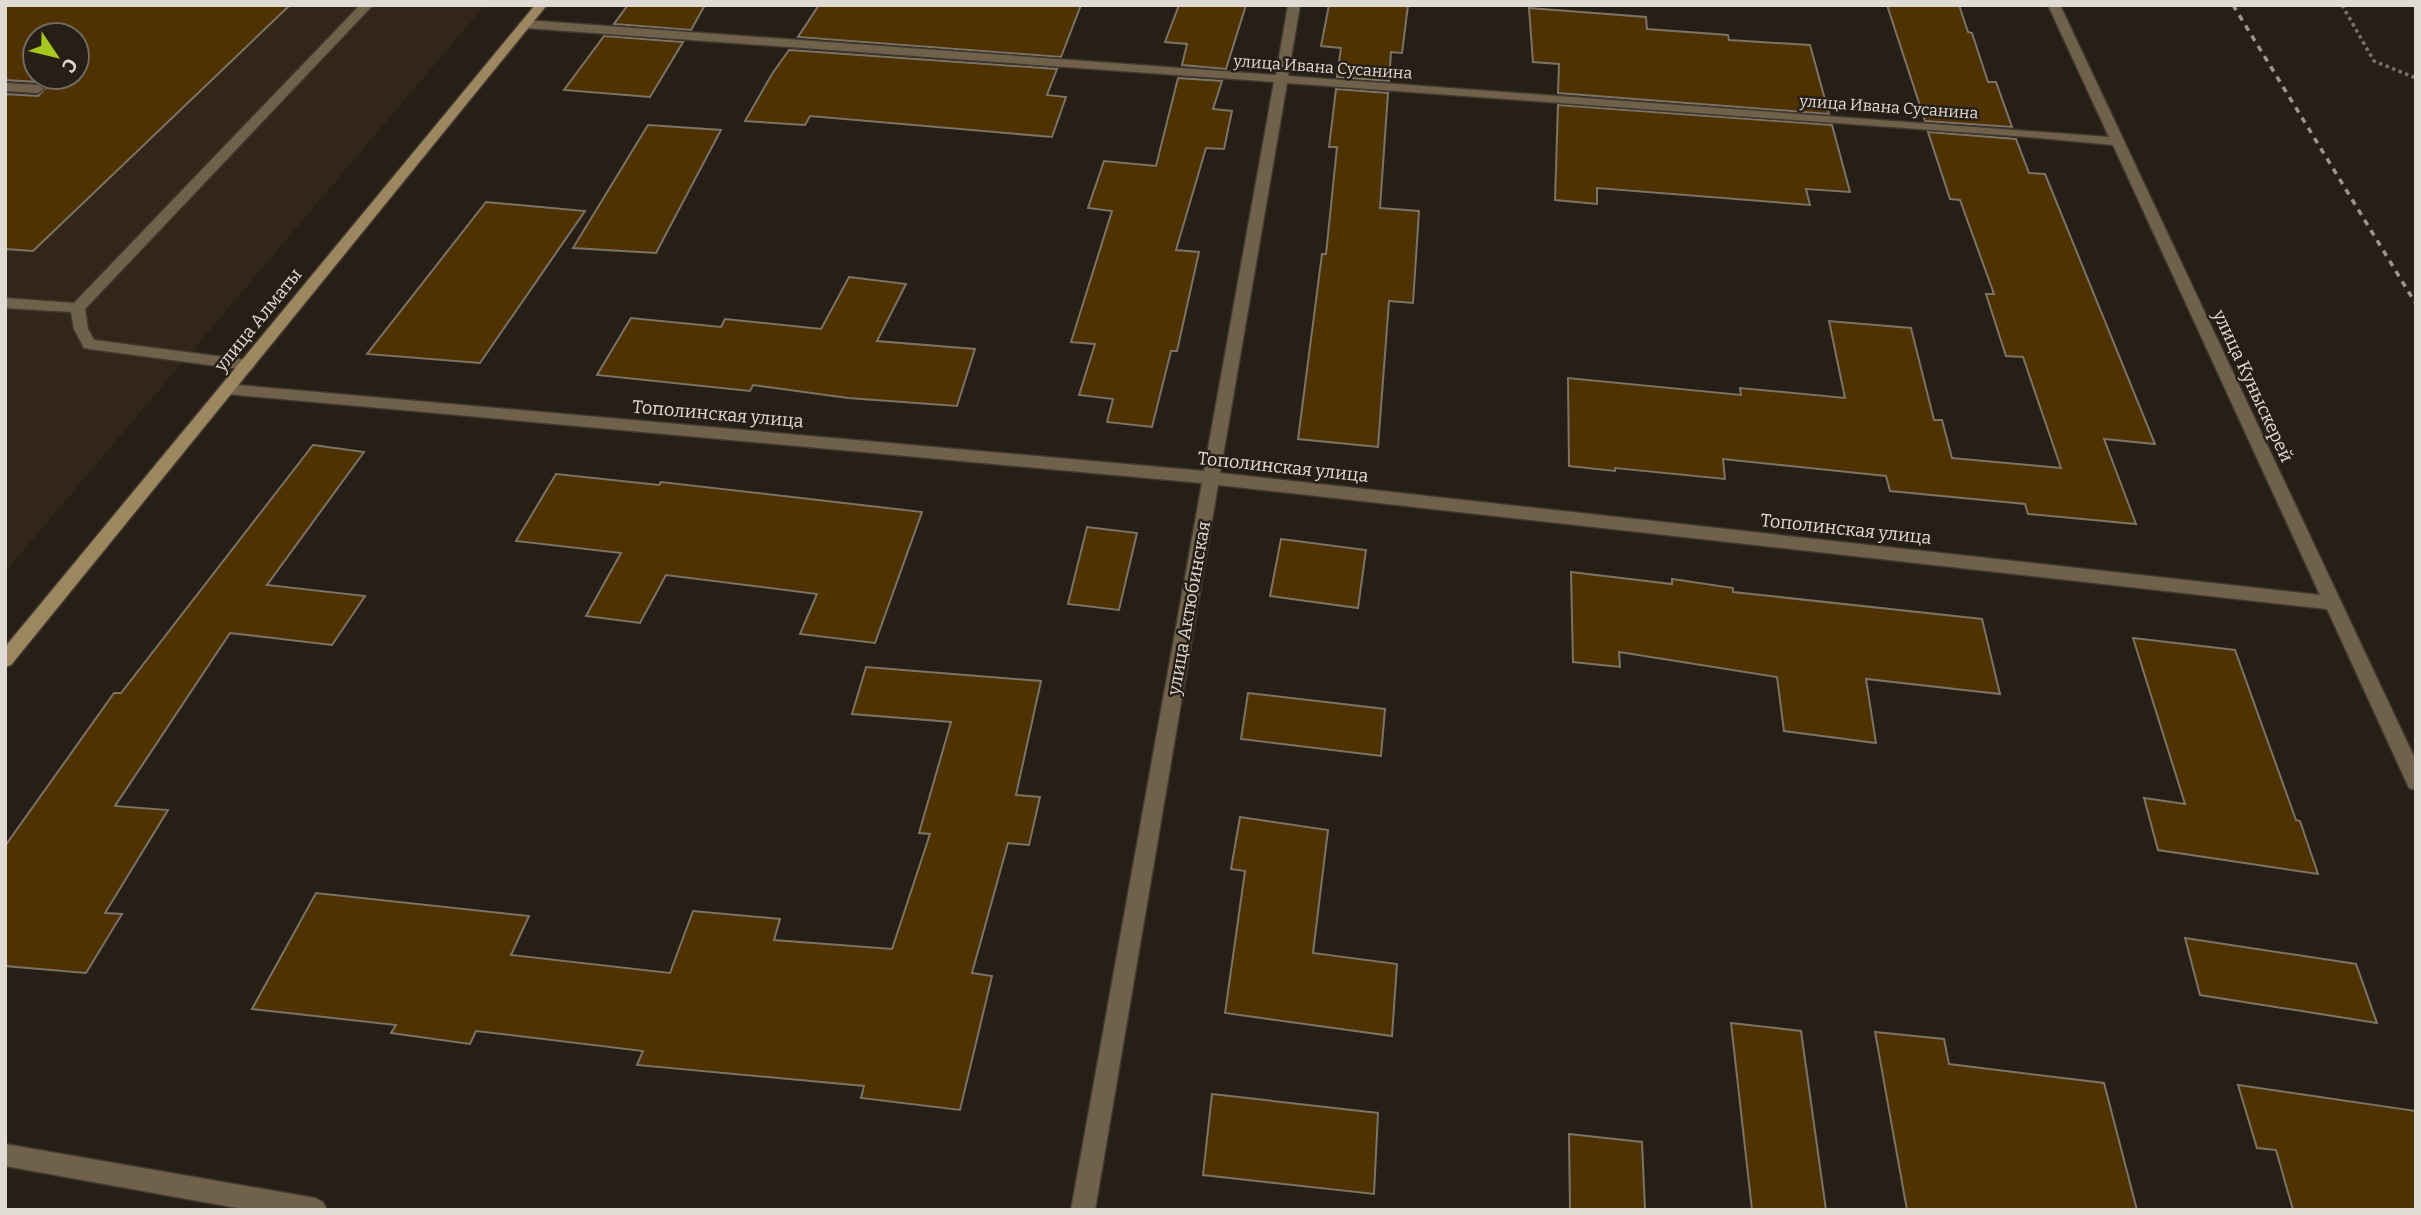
<svg xmlns="http://www.w3.org/2000/svg" width="2421" height="1215" font-family="Bitter,serif">
	<style>
		.medical { fill: #312617; fill-rule: evenodd }
		.building { fill: #4f3201; stroke: #7c7367; stroke-width: 2; fill-rule: evenodd }
		.lines { fill: none; stroke-linecap: round; stroke-linejoin: round }
		.lane-casing { stroke: #413931; stroke-width: 3 }
		.street-casing { stroke: #413931; stroke-width: 3 }
		.secondary-casing { stroke: #413931; stroke-width: 3 }
		.path { stroke: #787169; stroke-width: 3.5; stroke-dasharray: 3.5 3.5; stroke-linecap: butt }
		.lane { fill: #70624a; fill-rule: evenodd }
		.street { fill: #70624a; fill-rule: evenodd }
		.secondary { fill: #9d8760; fill-rule: evenodd }
		.rail { stroke: #9c958e; stroke-width: 3.5; stroke-dasharray: 6 6; stroke-linecap: butt }
		.labels { text-anchor: middle; dominant-baseline: central; stroke-width: 5; stroke-linejoin: round; paint-order: stroke }
		.far-street-label { font-size: 16px; fill: #e0dbd5; stroke: #271f16 }
		.street-label { font-size: 18px; fill: #e0dbd5; stroke: #271f16 }
	</style>
	<rect width="100%" height="100%" fill="#271f16"/>
	<path class="medical" d="M5,5H485L5,572ZM35,35H77V77H35Z"/>
	<path class="building" d="M5,5H290L33,251L5,249V94L38,96L46,88L38,82L5,80ZM35,35H77V77H35Z
		M628,5H705L691,30L614,24Z
		M819,5H1081L1061,57L798,37Z
		M1179,5H1246L1226,69L1182,65L1187,44L1165,42Z
		M1329,5H1408L1402,53L1391,52L1389,81L1337,77L1341,48L1321,46Z
		M1887,5H1959L1968,32L1972,33L1988,82H1996L2012,127L1925,121Z
		M1529,8L1646,17L1647,29L1728,35L1729,40L1810,45L1829,114L1558,93L1559,64L1533,62Z
		M604,36L683,42L650,97L564,90Z
		M789,50L1057,69L1047,95L1066,97L1052,137L810,116L805,125L745,121L772,74Z
		M1178,78L1222,81L1213,109L1232,111L1224,149L1206,148L1176,250L1199,252L1177,351H1171L1152,427L1107,422L1113,399L1079,395L1095,344L1071,342L1112,211L1088,208L1104,161L1156,166Z
		M1336,89L1388,93L1380,208L1419,211L1413,303L1389,301L1378,447L1298,439L1322,254H1326L1337,147H1329Z
		M1558,105L1832,125L1850,192L1806,189L1810,205L1597,188V204L1555,200Z
		M648,125L721,130L656,253L573,248Z
		M1928,132L2016,139L2029,173L2045,174L2155,444L2104,439L2136,524L2028,514L2025,504L1890,491L1886,476L1723,459L1725,479L1615,468V471L1569,466L1568,378L1741,395L1740,388L1845,398L1829,321L1911,328L1934,420H1942L1952,458L2061,468L2023,357L2006,356L1986,294H1994L1960,200L1950,199Z
		M486,202L585,211L480,363L367,354Z
		M849,277L906,284L877,341L975,349L957,406L848,398L753,385L750,391L597,375L631,318L721,327L725,319L821,329Z
		M313,445L364,452L267,585L365,596L332,645L230,633L115,806L168,810L105,913L122,914L86,973L5,966V846L114,693H121Z
		M556,474L659,485L661,482L922,512L875,643L800,634L817,594L666,575L640,623L586,616L621,553L516,541Z
		M1087,527L1137,533L1119,610L1068,604Z
		M1281,539L1366,550L1358,608L1270,596Z
		M1571,572L1672,584V579L1733,588V592L1982,619L2000,694L1866,679L1876,743L1784,731L1777,677L1619,652L1620,667L1573,662Z
		M2133,638L2235,650L2296,820L2300,821L2318,874L2158,850L2144,798L2185,804Z
		M866,667L1041,681L1016,795L1040,797L1029,845L1008,843L972,973L992,976L960,1110L861,1098L864,1086L637,1065L643,1051L476,1031L470,1044L391,1033L396,1025L252,1009L316,893L529,916L511,955L670,973L693,911L780,919L774,940L892,949L930,834L919,833L951,722L852,714Z
		M1248,693L1385,709L1381,756L1241,739Z
		M1240,817L1328,830L1313,953L1397,964L1392,1036L1225,1013L1245,871L1231,869Z
		M2185,938L2356,964L2377,1023L2200,995Z
		M1731,1023L1801,1031L1826,1210H1752Z
		M1875,1032L1944,1039L1949,1064L2104,1083L2137,1210H1907Z
		M2238,1085L2416,1111V1210H2293L2276,1150L2257,1148Z
		M1212,1094L1378,1113L1374,1194L1203,1175Z
		M1569,1134L1642,1142L1645,1210H1570Z"/>
	<g class="lines">
		<g class="lane-casing">
			<path id="lane" d="M360,5H373L85,309L88,329L94,340L247,360L252,361L255,365L252,369L247,370L89,349L84,348L74,329L71,312L5,308V298L74,303Z
				M5,83L38,85L44,89L38,93L5,91Z"/>
		</g>
		<g class="street-casing">
			<path id="street" d="M1288,5H1300L1288,76L2109,137L2048,5H2060L2416,761V790L2409,788L2327,609L1218,485L1095,1210H1071L1202,483L227,394L219,389L227,384L1204,471L1274,82L525,28L519,24L525,20L1276,75ZM1287,83L2029,137L2113,145L2320,595L1220,473Z
				M5,1144L315,1198L323,1202L327,1210H248L5,1166Z"/>
		</g>
		<g class="secondary-casing">
			<path id="secondary" d="M535,5H547L11,665L5,667V647Z"/>
		</g>
		<path class="path" d="M2342,5L2374,61L2416,78"/>
		<use href="#lane" class="lane"/>
		<use href="#street" class="street"/>
		<use href="#secondary" class="secondary"/>
		<path class="rail" d="M2233,5L2416,304"/>
	</g>
	<g class="labels">
		<g class="far-street-label">
			<text transform="translate(1323 67) rotate(4)">улица Ивана Сусанина</text>
			<text transform="translate(1889 107) rotate(4)">улица Ивана Сусанина</text>
		</g>
		<g class="street-label">
			<text transform="translate(258 320) rotate(-51)">улица Алматы</text>
			<text transform="translate(2253 386) rotate(65)">улица Куныскерей</text>
			<text transform="translate(718 414) rotate(5)">Тополинская улица</text>
			<text transform="translate(1283 467) rotate(6)">Тополинская улица</text>
			<text transform="translate(1846 529) rotate(6)">Тополинская улица</text>
			<text transform="translate(1189 608) rotate(-80)">улица Актюбинская</text>
		</g>
	</g>
	<rect width="2421" height="1215" fill="none" stroke="#e0dbd5" stroke-width="14"/>
	<g transform="translate(56 56) rotate(125)"><circle r="33" fill="#271f16" stroke="#716a62" stroke-width="2"/>
	<path d="M0-5L12 26L0 18L-12 26Z" fill="#a6c821"/>
	<text y="-10" font-size="19" font-weight="bold" text-anchor="middle" fill="#e0dbd5">С</text>
	</g>
</svg>
